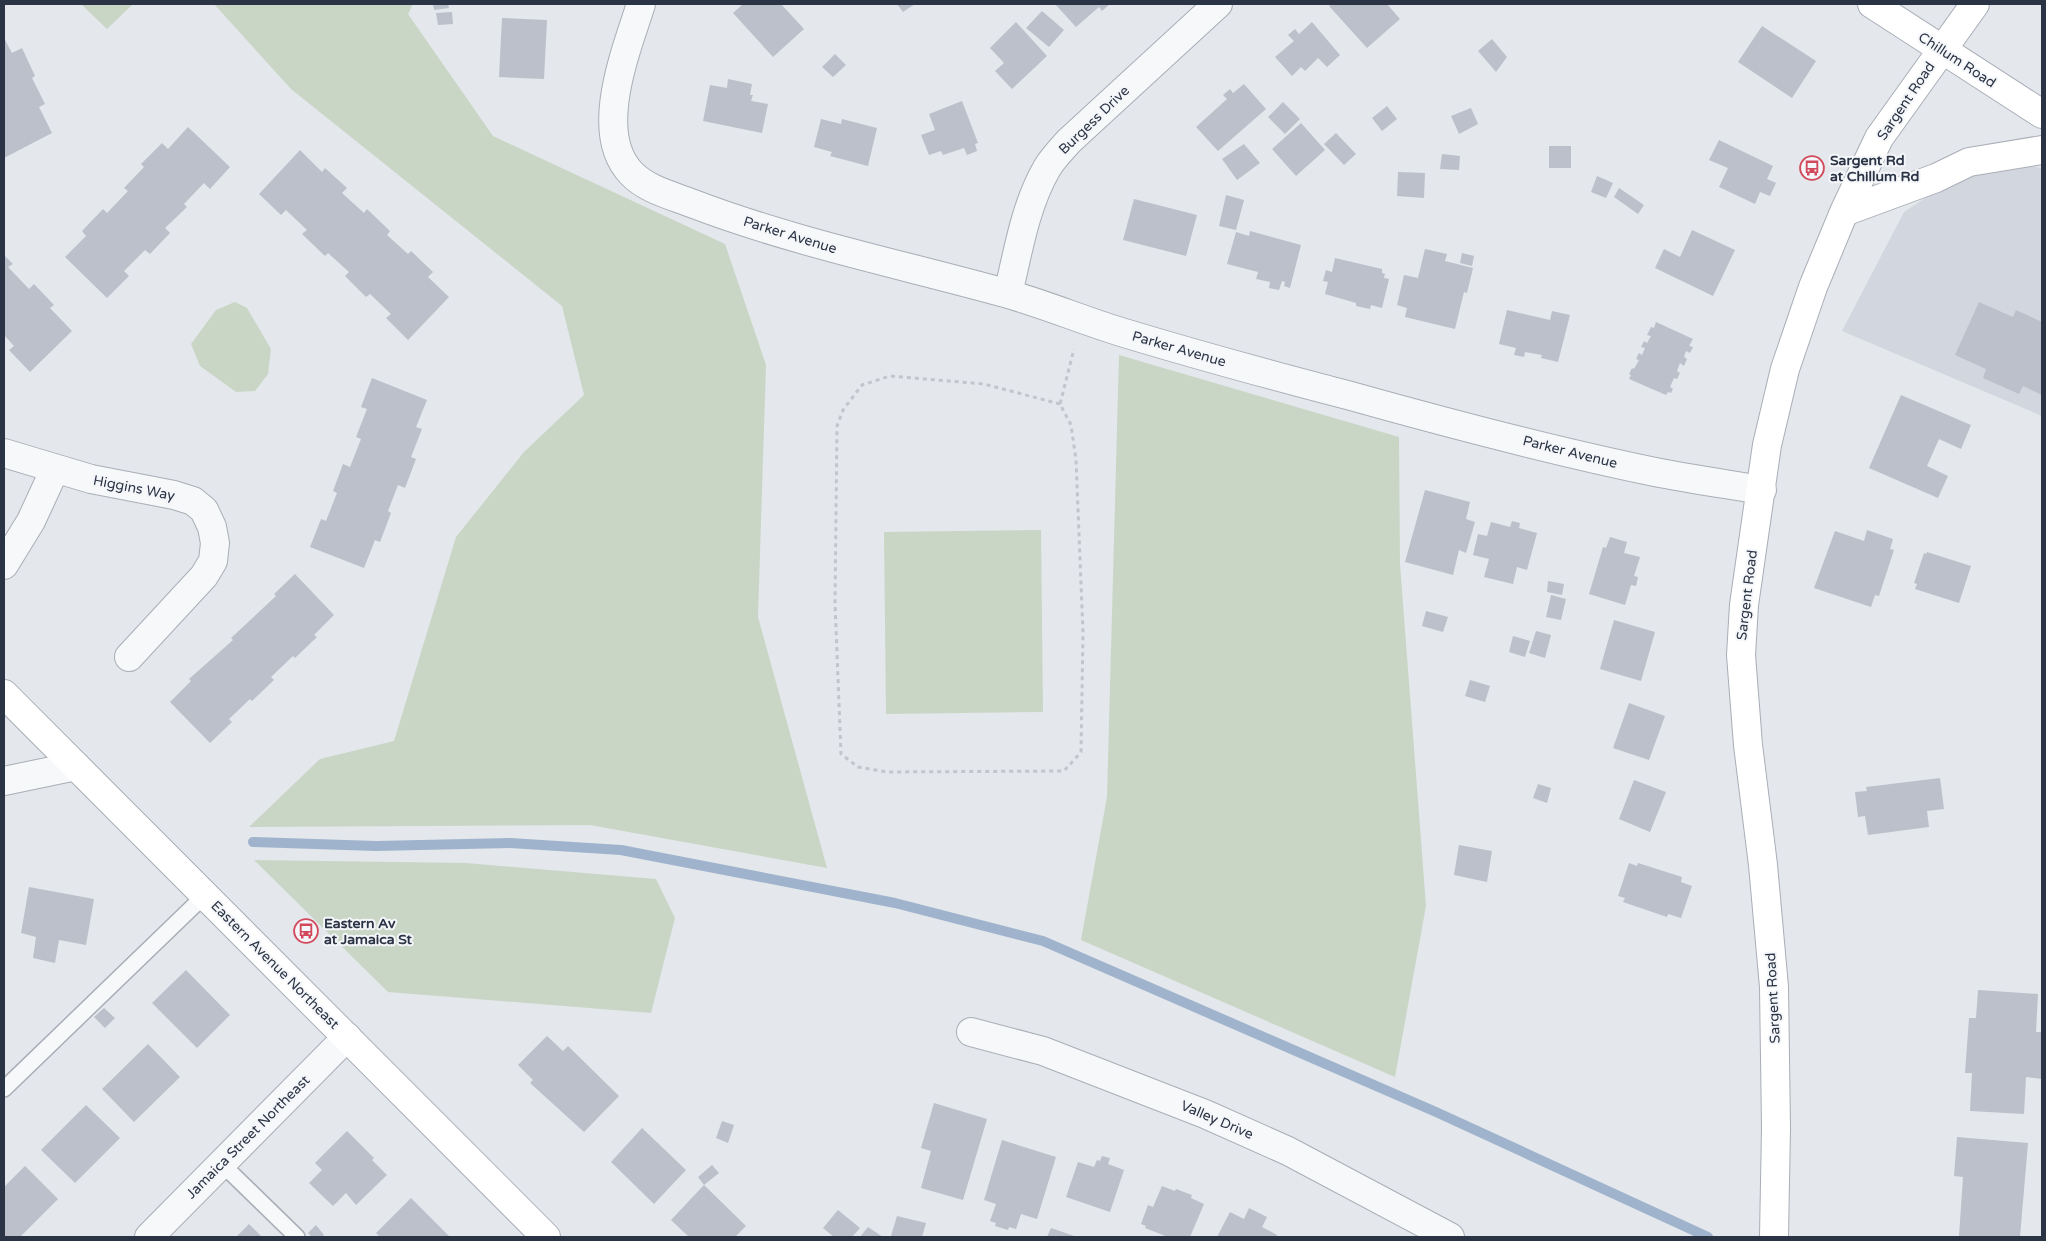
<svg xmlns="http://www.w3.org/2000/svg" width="2046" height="1241" font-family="'Varela Round',sans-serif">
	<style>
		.built { fill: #d2d6de }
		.green { fill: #c9d6c5 }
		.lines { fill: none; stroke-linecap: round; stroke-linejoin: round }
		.stream { stroke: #9fb4cc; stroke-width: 10 }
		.building { fill: #bbc0ca }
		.lane-casing { stroke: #a9aeb7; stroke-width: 18 }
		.street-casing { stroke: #a9aeb7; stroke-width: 30 }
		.secondary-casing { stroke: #a9aeb7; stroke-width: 30 }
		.path { stroke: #c2c5cb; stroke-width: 3; stroke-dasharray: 4 4; stroke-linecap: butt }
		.lane { stroke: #f7f8fa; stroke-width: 15 }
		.street { stroke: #f7f8fa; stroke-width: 28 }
		.secondary { stroke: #fff; stroke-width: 28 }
		.labels { text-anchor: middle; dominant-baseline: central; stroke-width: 4; stroke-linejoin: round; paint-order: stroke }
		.street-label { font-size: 14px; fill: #2b3445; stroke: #f4f6f9 }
		.poi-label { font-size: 14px; font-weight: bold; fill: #2b3445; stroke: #f4f6f9; text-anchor: start }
	</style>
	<rect width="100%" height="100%" fill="#e4e7ec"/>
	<path class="built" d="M2025,165L2042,168V416L1842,331L1904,212L1959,176Z"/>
	<path class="green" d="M81,4H133L107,29Z
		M214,4H413L408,14L493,136L725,244L766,365L758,617L827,868L590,825L249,827L320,759L394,741L456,537L524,452L584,395L562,306L291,89Z
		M235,302L247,308L271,349L268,374L255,391L236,392L200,366L191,344L216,310Z
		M1119,355L1399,437L1400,564L1426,906L1395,1077L1081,940L1107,797Z
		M1041,530L1043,712L886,714L884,532Z
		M254,860L466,863L656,879L675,918L651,1013L388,992Z"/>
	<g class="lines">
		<path class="stream" d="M253,842L376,846L510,843L621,850L895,903L1043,941L1436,1112L1708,1237"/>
	</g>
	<path class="building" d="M433,4H448L449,8L434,10Z
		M743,4H781L804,29L773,57L733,13Z
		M897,4H915L903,12Z
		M1055,4H1110L1102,11L1099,7L1076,27Z
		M1332,4H1387L1400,19L1367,48L1329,6Z
		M1042,11L1064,30L1049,47L1026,28Z
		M452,12L453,24L438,25L436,13Z
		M502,18L547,20L544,79L499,77Z
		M1016,22L1047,56L1012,89L995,71L1004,63L990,48Z
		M1312,22L1340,55L1327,67L1318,58L1305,71L1301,67L1292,76L1275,57L1294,41L1288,35L1295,29L1299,34Z
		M1762,26L1816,61L1792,98L1738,62Z
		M4,38L12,53L22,48L35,76L32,78L45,104L39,107L52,133L4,158Z
		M1492,39L1507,57L1496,72L1478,51Z
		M835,54L846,65L833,77L822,67Z
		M728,79L752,84L750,95H753L751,101L768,104L762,133L703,121L710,85L727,88Z
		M1244,84L1266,109L1218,151L1196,127L1227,99L1223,95L1230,89L1233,93Z
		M962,101L978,143L975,144L977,151L967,155L964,148L943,155L941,151L929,155L921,135L935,130L929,114Z
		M1283,102L1300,119L1285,134L1268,117Z
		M1387,106L1397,119L1382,131L1372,118Z
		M1471,108L1478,124L1459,134L1451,116Z
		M821,119L841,124L842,119L877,128L868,166L830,156L832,152L814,147Z
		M1301,123L1325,150L1296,176L1272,149Z
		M188,127L230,167L210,189L204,183L184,204L187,207L165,228L170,233L150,254L145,250L124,271L129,276L107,298L65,257L86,236L82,231L103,209L107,213L128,191L124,188L144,167L141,164L162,143L168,149Z
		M1336,133L1356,154L1344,165L1324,144Z
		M1719,140L1773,166L1767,179L1776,183L1770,196L1760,192L1755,204L1719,187L1728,168L1709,160Z
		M1244,144L1260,163L1237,180L1222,159Z
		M1549,146H1571V168H1549Z
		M300,150L322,172L325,168L347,188L342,193L364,213L367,209L390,231L387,235L408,254L411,251L433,272L428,277L449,297L408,340L386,318L391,314L370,294L366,297L345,276L349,272L328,253L325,256L302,234L307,230L286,210L281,215L259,194Z
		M1442,154L1460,156L1459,170L1440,169Z
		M1398,172L1425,173L1424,198L1397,196Z
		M1597,176L1613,183L1606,198L1591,192Z
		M1619,188L1644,205L1638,214L1614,197Z
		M1226,195L1244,200L1236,230L1219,226Z
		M1134,199L1197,215L1186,256L1123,240Z
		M1692,230L1735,250L1713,296L1655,268L1664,249L1680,257Z
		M1250,231L1301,245L1290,288L1284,286L1285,282L1282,281L1279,290L1269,288L1270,282L1256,279L1258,272L1227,264L1236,232L1249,236Z
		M1425,249L1447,254L1445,261L1473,268L1467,293L1464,292L1455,329L1405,317L1407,308L1397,305L1404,275L1418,278Z
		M1462,253L1474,256L1472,266L1460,263Z
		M4,255L13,264L8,267L29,289L34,284L54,305L50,308L72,331L30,372L9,350L14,346L4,335Z
		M1335,258L1382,269V273L1385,274L1384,278L1389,279L1382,308L1371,305L1370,309L1356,306V303L1325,294L1328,282L1323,281L1326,270L1332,272Z
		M1979,302L2013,317L2016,310L2042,322V395L2023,386L2019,394L1983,378L1986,369L1955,355Z
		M1507,310L1550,320L1552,311L1570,315L1558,362L1541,358L1542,355L1525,352L1524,357L1514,355L1516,348L1499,344Z
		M1656,322L1693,339L1689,346L1693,347L1690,353L1686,351L1684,357L1687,359L1684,366L1680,363L1677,371L1680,373L1677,379L1674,378L1670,387L1673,389L1671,393L1668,392L1666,395L1629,379L1631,375L1629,374L1632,368L1634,369L1639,360L1636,359L1639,353L1642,355L1645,348L1641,347L1644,341L1647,343L1651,336L1647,335L1651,327L1654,328Z
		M372,378L427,400L416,427L422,429L411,457L416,459L405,488L398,485L388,511L391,513L380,542L375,540L364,568L310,547L321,519L326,521L337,493L333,491L343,464L350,467L361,439L356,437L367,409L361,407Z
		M1901,395L1971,425L1961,449L1939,439L1927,466L1948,476L1938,498L1869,468Z
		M1425,490L1470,502L1466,519L1475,522L1466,553L1459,550L1453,575L1405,562Z
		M1512,521L1520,523L1519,528L1537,533L1527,570L1517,567L1513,584L1484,577L1489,559L1473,555L1478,534L1487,536L1491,522L1510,527Z
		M1867,530L1893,539L1890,549L1894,550L1879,596L1875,595L1871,607L1814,588L1835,531L1864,541Z
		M1610,537L1627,542L1624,553L1640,557L1634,576L1638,577L1636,586L1631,585L1625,605L1589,594L1603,547L1606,548Z
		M1927,552L1971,566L1959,603L1915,589L1917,584L1914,583L1924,553L1926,554Z
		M295,574L334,615L314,635L317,637L295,658L293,656L271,677L274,680L252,701L250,699L229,719L232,722L210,743L170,702L191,681L189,679L233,640L231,638L276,596L274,594Z
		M1548,581L1564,584L1562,595L1547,592Z
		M1551,595L1566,599L1561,620L1546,617Z
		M1426,611L1448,617L1443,632L1422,626Z
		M1614,620L1655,632L1641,681L1600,669Z
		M1536,631L1551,635L1545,658L1529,653Z
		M1513,636L1530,641L1525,657L1509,652Z
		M1470,680L1490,686L1485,702L1465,696Z
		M1629,703L1665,716L1649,760L1613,748Z
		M1940,778L1944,809L1927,811L1929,827L1868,835L1865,816L1858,817L1855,792L1867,791L1866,787Z
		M1634,780L1666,792L1650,832L1619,819Z
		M1538,784L1551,788L1547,803L1533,798Z
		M1459,845L1492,851L1487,882L1454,875Z
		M1629,863L1637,866L1638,863L1682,877L1681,882L1692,886L1681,918L1668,914L1667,917L1623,902L1625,898L1618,896Z
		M29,887L94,899L86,945L59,940L55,963L33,958L36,937L21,933Z
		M186,970L230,1015L197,1048L152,1003Z
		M1978,990L2038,994L2036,1032H2042V1079L2026,1077L2024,1114L1970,1111L1972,1073H1965L1969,1018H1976Z
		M104,1008L115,1018L105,1028L94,1017Z
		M547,1036L563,1051L568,1046L619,1096L584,1132L530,1083L533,1080L518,1065Z
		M148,1044L180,1077L134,1122L102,1089Z
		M934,1103L987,1119L963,1200L921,1188L931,1151L921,1148Z
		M86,1105L120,1138L75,1183L41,1150Z
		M722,1121L734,1125L728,1143L716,1138Z
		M642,1128L686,1170L654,1204L611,1162Z
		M347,1131L374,1158L372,1160L387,1175L356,1205L346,1193L333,1206L309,1183L322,1170L315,1163Z
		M1957,1137L2028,1143L2020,1237L1959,1236L1963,1177L1954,1176Z
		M1002,1140L1056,1157L1037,1219L1021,1214L1016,1229L1009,1227L1008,1230L995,1226L996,1223L990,1221L996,1204L984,1200Z
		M1102,1156L1110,1158L1108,1164L1124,1170L1110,1212L1066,1197L1078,1162L1094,1167L1097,1160L1100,1161Z
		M712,1165L719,1173L704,1185L698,1177Z
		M25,1166L58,1199L20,1237H4V1187Z
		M704,1185L746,1226L735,1237H689L671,1220Z
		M1162,1186L1175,1191L1176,1189L1192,1195L1191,1198L1204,1204L1190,1237H1168L1145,1228L1146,1226L1141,1224L1148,1205L1153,1207Z
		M411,1198L450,1237H380L376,1233Z
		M1249,1208L1267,1217L1262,1227L1277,1235L1276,1237H1217L1230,1212L1244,1219Z
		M838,1210L860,1228L852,1237H834L823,1228Z
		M897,1216L926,1223L922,1237L891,1236Z
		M249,1224L262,1237H236Z
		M316,1225L324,1235L322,1237H312L308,1233Z
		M868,1227L883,1237H860Z
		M1051,1228L1077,1237H1047Z"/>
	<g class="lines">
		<g class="lane-casing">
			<path id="lane" d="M4,1089L205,895
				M222,1164L297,1237"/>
		</g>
		<g class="street-casing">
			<path id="street" d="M641,4C627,49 592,132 631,173C646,189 670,195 691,203C793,242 900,264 1005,293C1044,304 1082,320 1121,332C1197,355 1274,376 1351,396C1451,424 1553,451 1655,472C1690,479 1726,484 1762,490
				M1008,294C1018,252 1025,206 1047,168C1053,158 1062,149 1069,141L1218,4
				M4,453L91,479L174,495L193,501L204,510L212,527L215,543L213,561L204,576L129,657
				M4,565L31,521L55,469
				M4,781L76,766
				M971,1032L1043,1051L1205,1114L1288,1151L1450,1237
				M149,1237L347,1037"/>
		</g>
		<g class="secondary-casing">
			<path id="secondary" d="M1872,4L2042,114
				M1844,212L1936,178L1969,162L2042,150
				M4,694L546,1237
				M1774,1237L1776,1128L1774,987L1763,865L1748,745L1741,655L1744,605L1767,445L1785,369L1813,287L1844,212L1879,138L1975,4"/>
		</g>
		<path class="path" d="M1060,404L984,384L890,376L862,385L843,410L837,426L835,603L841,754L858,767L887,772L1064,771L1081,752L1083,633L1076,460L1071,425L1060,404L1074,349"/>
		<use href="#lane" class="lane"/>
		<use href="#street" class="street"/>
		<use href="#secondary" class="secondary"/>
	</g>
	<defs>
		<g id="bus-ring" transform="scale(1.25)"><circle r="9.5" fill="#f4f6f9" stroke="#d1495b" stroke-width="1.5"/><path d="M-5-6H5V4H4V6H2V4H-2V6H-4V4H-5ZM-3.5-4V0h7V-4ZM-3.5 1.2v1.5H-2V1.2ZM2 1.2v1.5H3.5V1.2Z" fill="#d1495b"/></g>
	</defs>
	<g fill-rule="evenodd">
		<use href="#bus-ring" x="1812" y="168"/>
		<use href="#bus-ring" x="306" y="931"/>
	</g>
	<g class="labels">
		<g class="street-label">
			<text transform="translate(1957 60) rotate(33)">Chillum Road</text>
			<text transform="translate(1906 101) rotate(-56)">Sargent Road</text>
			<text transform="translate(1094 120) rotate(-44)">Burgess Drive</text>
			<text transform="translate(790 235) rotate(17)">Parker Avenue</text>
			<text transform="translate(1179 349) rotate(16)">Parker Avenue</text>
			<text transform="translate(1570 452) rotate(14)">Parker Avenue</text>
			<text transform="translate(134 488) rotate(11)">Higgins Way</text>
			<text transform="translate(1747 595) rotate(-83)">Sargent Road</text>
			<text transform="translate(275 965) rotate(45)">Eastern Avenue Northeast</text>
			<text transform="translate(1773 998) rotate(-93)">Sargent Road</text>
			<text transform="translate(1217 1120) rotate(23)">Valley Drive</text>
			<text transform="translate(248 1137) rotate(-45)">Jamaica Street Northeast</text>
		</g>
		<g class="poi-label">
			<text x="1830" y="160">Sargent Rd<tspan x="1830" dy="16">at Chillum Rd</tspan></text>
			<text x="324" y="923">Eastern Av<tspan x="324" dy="16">at Jamaica St</tspan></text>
		</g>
	</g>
	<rect width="2046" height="1241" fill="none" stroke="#2b3445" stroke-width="10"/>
</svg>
